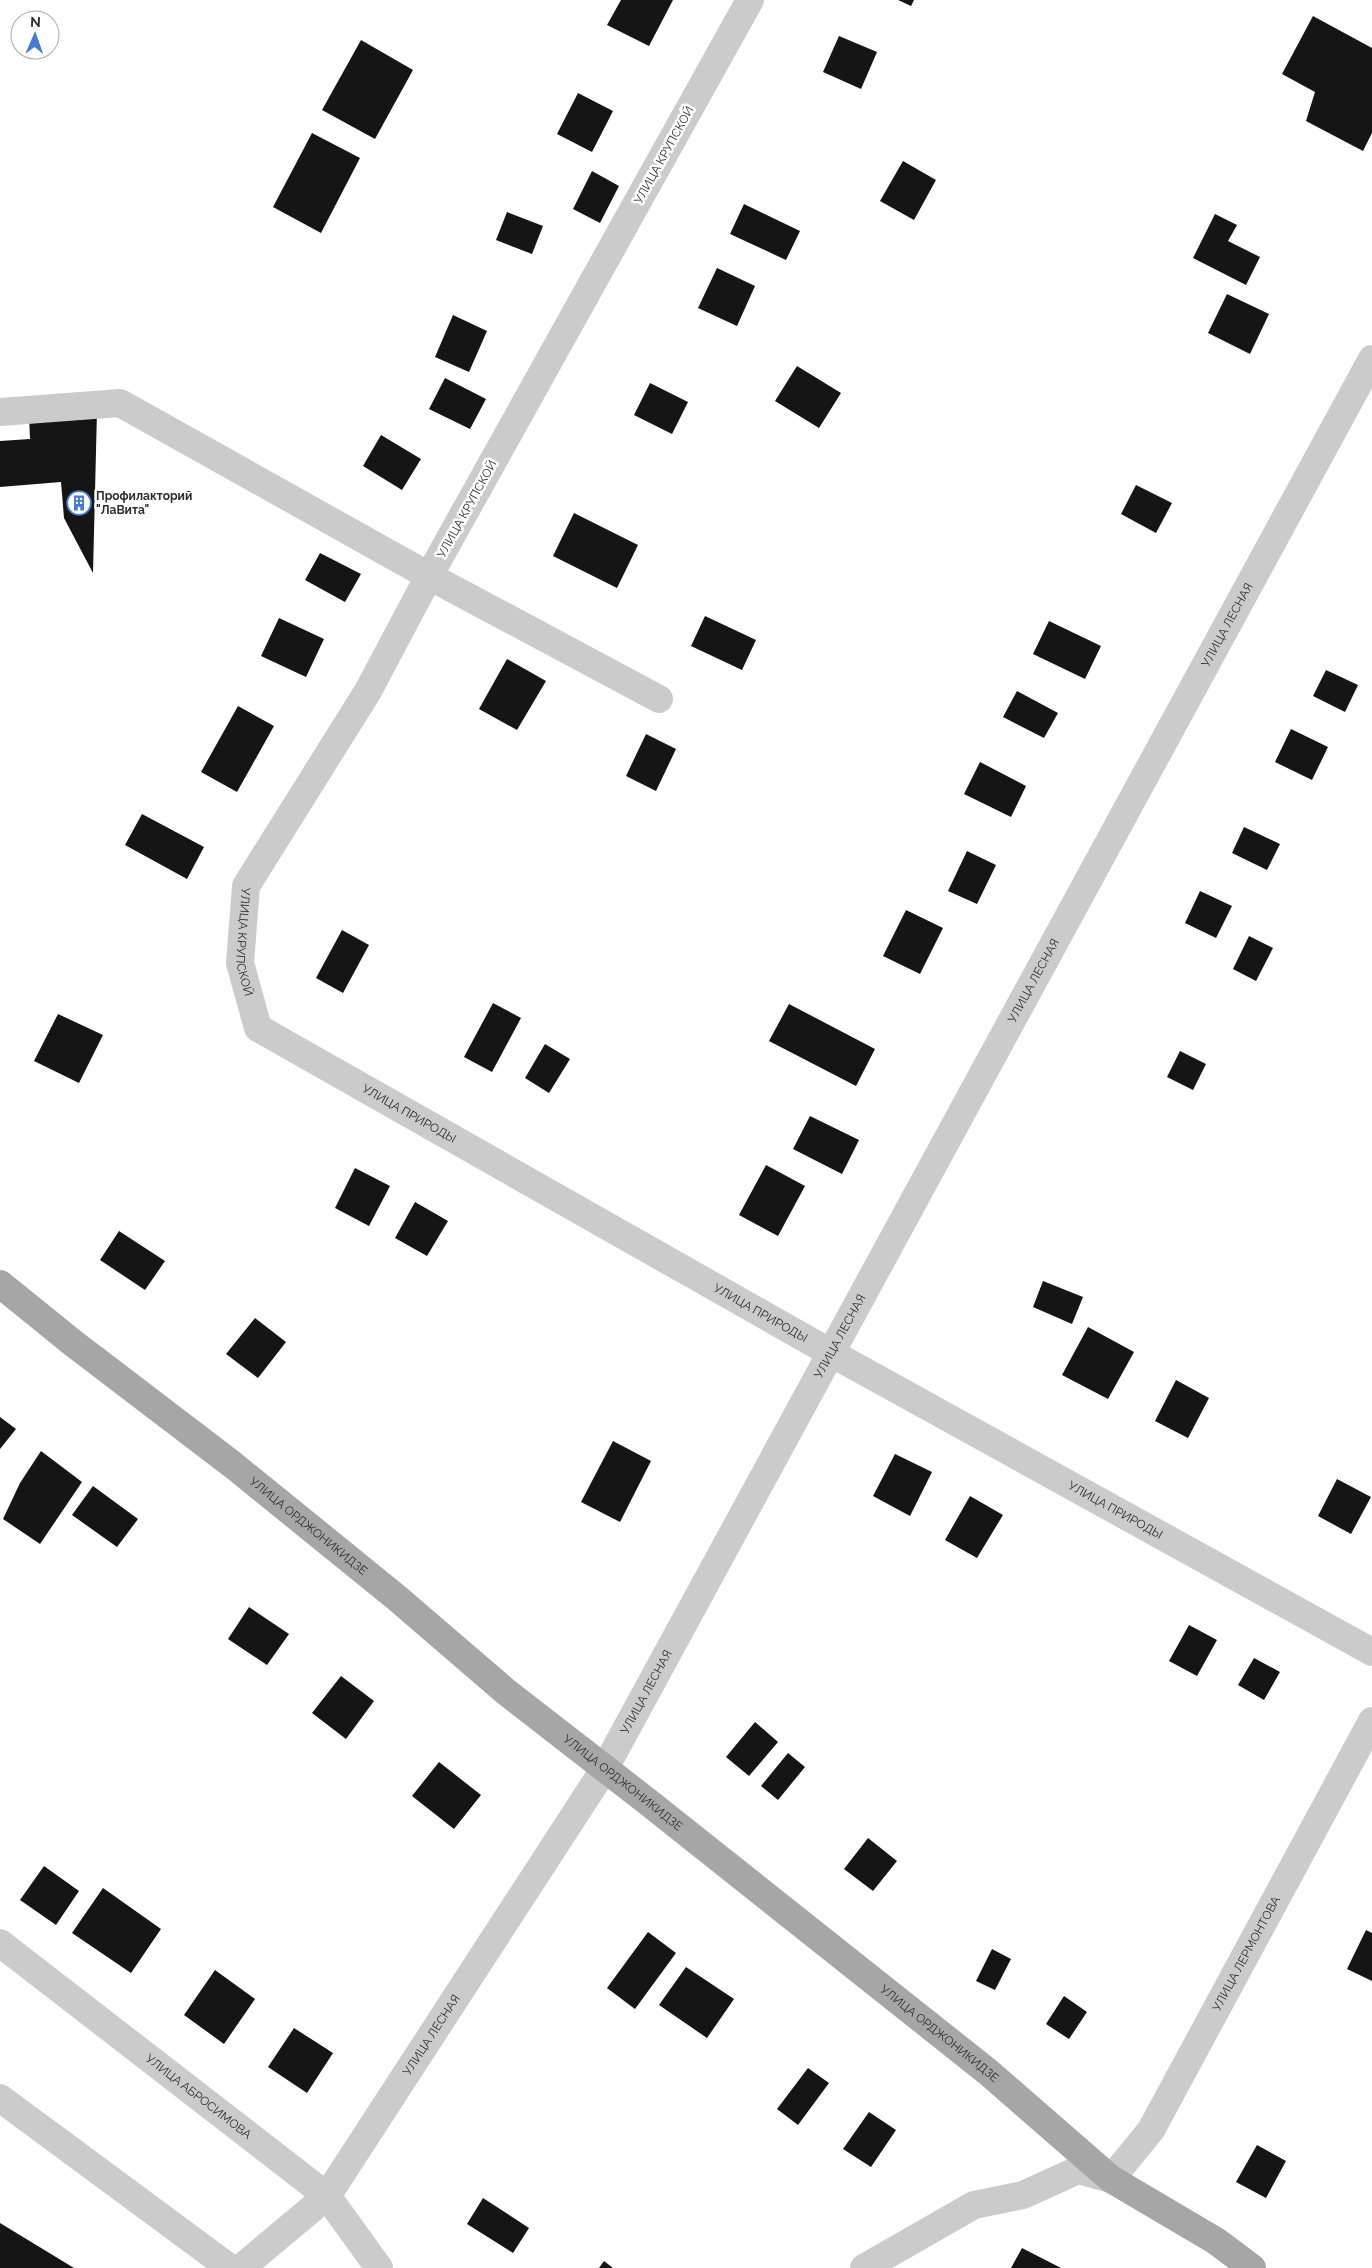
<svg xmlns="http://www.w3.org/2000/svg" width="1372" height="2268" font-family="Raleway,sans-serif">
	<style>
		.building { fill: #151515 }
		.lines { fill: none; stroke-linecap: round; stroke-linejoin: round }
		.minor { stroke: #cbcbcb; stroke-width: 28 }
		.major { stroke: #a6a6a6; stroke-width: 28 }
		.labels { text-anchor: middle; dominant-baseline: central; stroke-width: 5; stroke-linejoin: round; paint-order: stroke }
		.street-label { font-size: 12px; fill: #2e2e2e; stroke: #fff }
		.poi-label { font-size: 12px; font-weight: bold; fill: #2e2e2e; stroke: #fff; text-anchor: start }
	</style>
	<rect width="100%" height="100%" fill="#fff"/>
	<path class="building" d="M621,0H673L649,46L607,25Z
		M898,0H914L911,6Z
		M1313,16L1372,48V133L1363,151L1306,121L1315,92L1282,74Z
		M839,36L877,52L861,89L823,72Z
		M361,40L413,70L375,139L322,110Z
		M578,93L613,111L592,152L557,134Z
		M312,133L360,158L321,233L273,207Z
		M903,161L936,180L914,220L880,201Z
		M592,171L619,186L600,223L573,209Z
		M744,204L800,231L786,260L730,234Z
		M507,212L543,226L532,254L496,240Z
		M1215,214L1237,225L1228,241L1260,257L1246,285L1193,258Z
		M717,268L755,286L737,326L698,308Z
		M1227,294L1269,314L1250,354L1208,333Z
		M453,315L487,331L469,372L435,357Z
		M797,366L841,393L819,428L775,401Z
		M445,378L486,399L470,429L429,409Z
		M650,383L688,402L672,434L634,415Z
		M97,411L93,573L64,518L61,482L0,487V441L30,439L29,416Z
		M381,435L421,459L402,490L363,466Z
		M1136,485L1172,503L1156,533L1121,514Z
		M574,513L638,545L617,588L553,556Z
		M320,553L361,574L345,602L305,580Z
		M705,616L756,640L742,670L691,646Z
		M279,618L324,639L306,677L261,656Z
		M1049,621L1101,646L1085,679L1033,654Z
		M507,659L546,681L517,730L479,709Z
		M1326,670L1358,685L1345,712L1313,696Z
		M1017,691L1058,713L1044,738L1003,717Z
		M238,706L274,726L237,792L201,772Z
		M1291,729L1328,747L1312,780L1275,762Z
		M646,734L676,749L656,791L626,776Z
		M980,762L1026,786L1011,817L964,794Z
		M142,814L204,847L187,879L125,845Z
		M1244,827L1280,844L1267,870L1232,853Z
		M967,851L996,865L977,904L948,891Z
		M1200,891L1232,906L1216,938L1185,923Z
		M906,910L943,928L920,974L883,956Z
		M342,930L369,945L343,993L316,978Z
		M1249,936L1273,948L1256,981L1233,969Z
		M493,1003L521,1018L492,1072L464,1057Z
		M789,1004L875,1049L856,1086L769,1041Z
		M58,1014L103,1035L79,1083L34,1061Z
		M545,1044L570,1059L549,1093L525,1078Z
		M1180,1051L1206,1064L1193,1090L1167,1077Z
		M810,1116L859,1140L842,1174L793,1149Z
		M766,1165L805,1186L778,1236L739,1215Z
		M355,1168L390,1186L369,1226L335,1208Z
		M415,1202L448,1221L427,1256L395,1238Z
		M119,1231L165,1261L145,1290L100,1260Z
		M1043,1281L1083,1297L1072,1324L1033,1307Z
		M255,1318L286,1342L258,1378L226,1354Z
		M1088,1327L1134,1352L1108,1399L1062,1375Z
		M1176,1380L1209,1398L1188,1438L1155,1421Z
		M0,1417L16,1429L0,1449Z
		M613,1441L651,1461L620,1522L581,1502Z
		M41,1451L82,1482L40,1544L3,1519L20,1483Z
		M895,1454L932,1472L910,1516L873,1496Z
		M1337,1479L1371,1497L1351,1534L1318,1516Z
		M93,1486L138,1519L117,1547L72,1515Z
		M970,1496L1003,1515L977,1558L945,1540Z
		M249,1607L289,1634L267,1665L228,1639Z
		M1189,1625L1217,1640L1197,1676L1169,1661Z
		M1254,1658L1280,1672L1264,1700L1238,1685Z
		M341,1676L374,1701L346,1739L312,1713Z
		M755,1722L778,1742L749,1776L726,1757Z
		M788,1753L805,1767L778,1800L761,1786Z
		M439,1762L481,1795L454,1829L412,1796Z
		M868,1838L897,1861L873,1891L844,1869Z
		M44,1866L79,1891L56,1925L20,1900Z
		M103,1888L161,1929L131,1973L72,1933Z
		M1366,1930L1372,1933V1981L1347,1969Z
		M648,1932L676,1953L635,2009L607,1988Z
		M992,1949L1011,1959L995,1990L976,1981Z
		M686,1967L734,1999L707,2038L659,2005Z
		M215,1970L255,1999L224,2044L184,2015Z
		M1064,1996L1087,2012L1069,2039L1046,2024Z
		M294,2028L333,2053L307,2093L268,2067Z
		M808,2068L829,2083L798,2125L777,2109Z
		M869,2112L896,2130L871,2167L843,2149Z
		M1257,2145L1286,2161L1266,2198L1236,2182Z
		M483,2198L529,2228L513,2253L467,2224Z
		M0,2223L74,2268H0Z
		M1022,2248L1061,2268H1011Z
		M604,2261L613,2268H599Z"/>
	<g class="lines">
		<g class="minor">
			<path id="s1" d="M750,0L429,576L368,691L246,886L240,963L258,1028L831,1353L1372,1652"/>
			<path d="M0,412L120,403L429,576L659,699"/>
			<path id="s2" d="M0,1943L327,2196L379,2268"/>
			<path d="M0,2098L230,2268"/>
			<path id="s3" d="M241,2268L327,2196L605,1768L1372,359"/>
			<path id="s4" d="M864,2268L974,2205L1023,2195L1078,2170L1111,2179L1151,2130L1372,1721"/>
		</g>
		<path class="major" id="s5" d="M0,1284L73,1343L233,1465L397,1598L505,1691L648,1802L988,2072L1111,2179L1216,2241L1252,2268"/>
	</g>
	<defs>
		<g id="building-ring" transform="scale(1.25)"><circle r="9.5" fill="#fff" stroke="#467bce" stroke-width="1.5"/><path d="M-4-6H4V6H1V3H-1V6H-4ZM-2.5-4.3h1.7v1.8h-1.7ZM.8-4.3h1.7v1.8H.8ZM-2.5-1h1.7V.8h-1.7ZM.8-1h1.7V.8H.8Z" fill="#467bce"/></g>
	</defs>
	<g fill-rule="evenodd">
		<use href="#building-ring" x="79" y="503"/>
	</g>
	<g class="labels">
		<g class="street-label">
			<text transform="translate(664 155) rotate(-61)">УЛИЦА КРУПСКОЙ</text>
			<text transform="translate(467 509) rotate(-61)">УЛИЦА КРУПСКОЙ</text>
			<text stroke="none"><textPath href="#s3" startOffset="1924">УЛИЦА ЛЕСНАЯ</textPath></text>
			<text stroke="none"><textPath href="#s1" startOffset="1076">УЛИЦА КРУПСКОЙ</textPath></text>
			<text stroke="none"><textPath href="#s3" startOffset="1519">УЛИЦА ЛЕСНАЯ</textPath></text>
			<text stroke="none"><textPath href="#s1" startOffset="1338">УЛИЦА ПРИРОДЫ</textPath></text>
			<text stroke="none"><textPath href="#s1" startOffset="1742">УЛИЦА ПРИРОДЫ</textPath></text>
			<text stroke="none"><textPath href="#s3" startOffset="1114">УЛИЦА ЛЕСНАЯ</textPath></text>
			<text stroke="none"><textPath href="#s1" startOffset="2148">УЛИЦА ПРИРОДЫ</textPath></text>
			<text stroke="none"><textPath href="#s5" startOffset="392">УЛИЦА ОРДЖОНИКИДЗЕ</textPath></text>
			<text stroke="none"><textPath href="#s3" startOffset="709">УЛИЦА ЛЕСНАЯ</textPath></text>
			<text stroke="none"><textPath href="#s5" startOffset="798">УЛИЦА ОРДЖОНИКИДЗЕ</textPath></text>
			<text stroke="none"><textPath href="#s4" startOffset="535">УЛИЦА ЛЕРМОНТОВА</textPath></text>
			<text stroke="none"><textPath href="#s5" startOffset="1202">УЛИЦА ОРДЖОНИКИДЗЕ</textPath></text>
			<text stroke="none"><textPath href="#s3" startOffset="304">УЛИЦА ЛЕСНАЯ</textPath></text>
			<text stroke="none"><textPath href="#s2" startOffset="251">УЛИЦА АБРОСИМОВА</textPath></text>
		</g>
		<g class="poi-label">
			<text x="96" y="496">Профилакторий<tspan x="96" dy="14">"ЛаВита"</tspan></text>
		</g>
	</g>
	<g transform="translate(35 35) rotate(2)"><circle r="24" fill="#ffffff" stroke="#ababab"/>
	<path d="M0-4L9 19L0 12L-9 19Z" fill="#467bce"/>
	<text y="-8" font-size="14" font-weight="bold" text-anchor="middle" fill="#2e2e2e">N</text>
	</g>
</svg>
